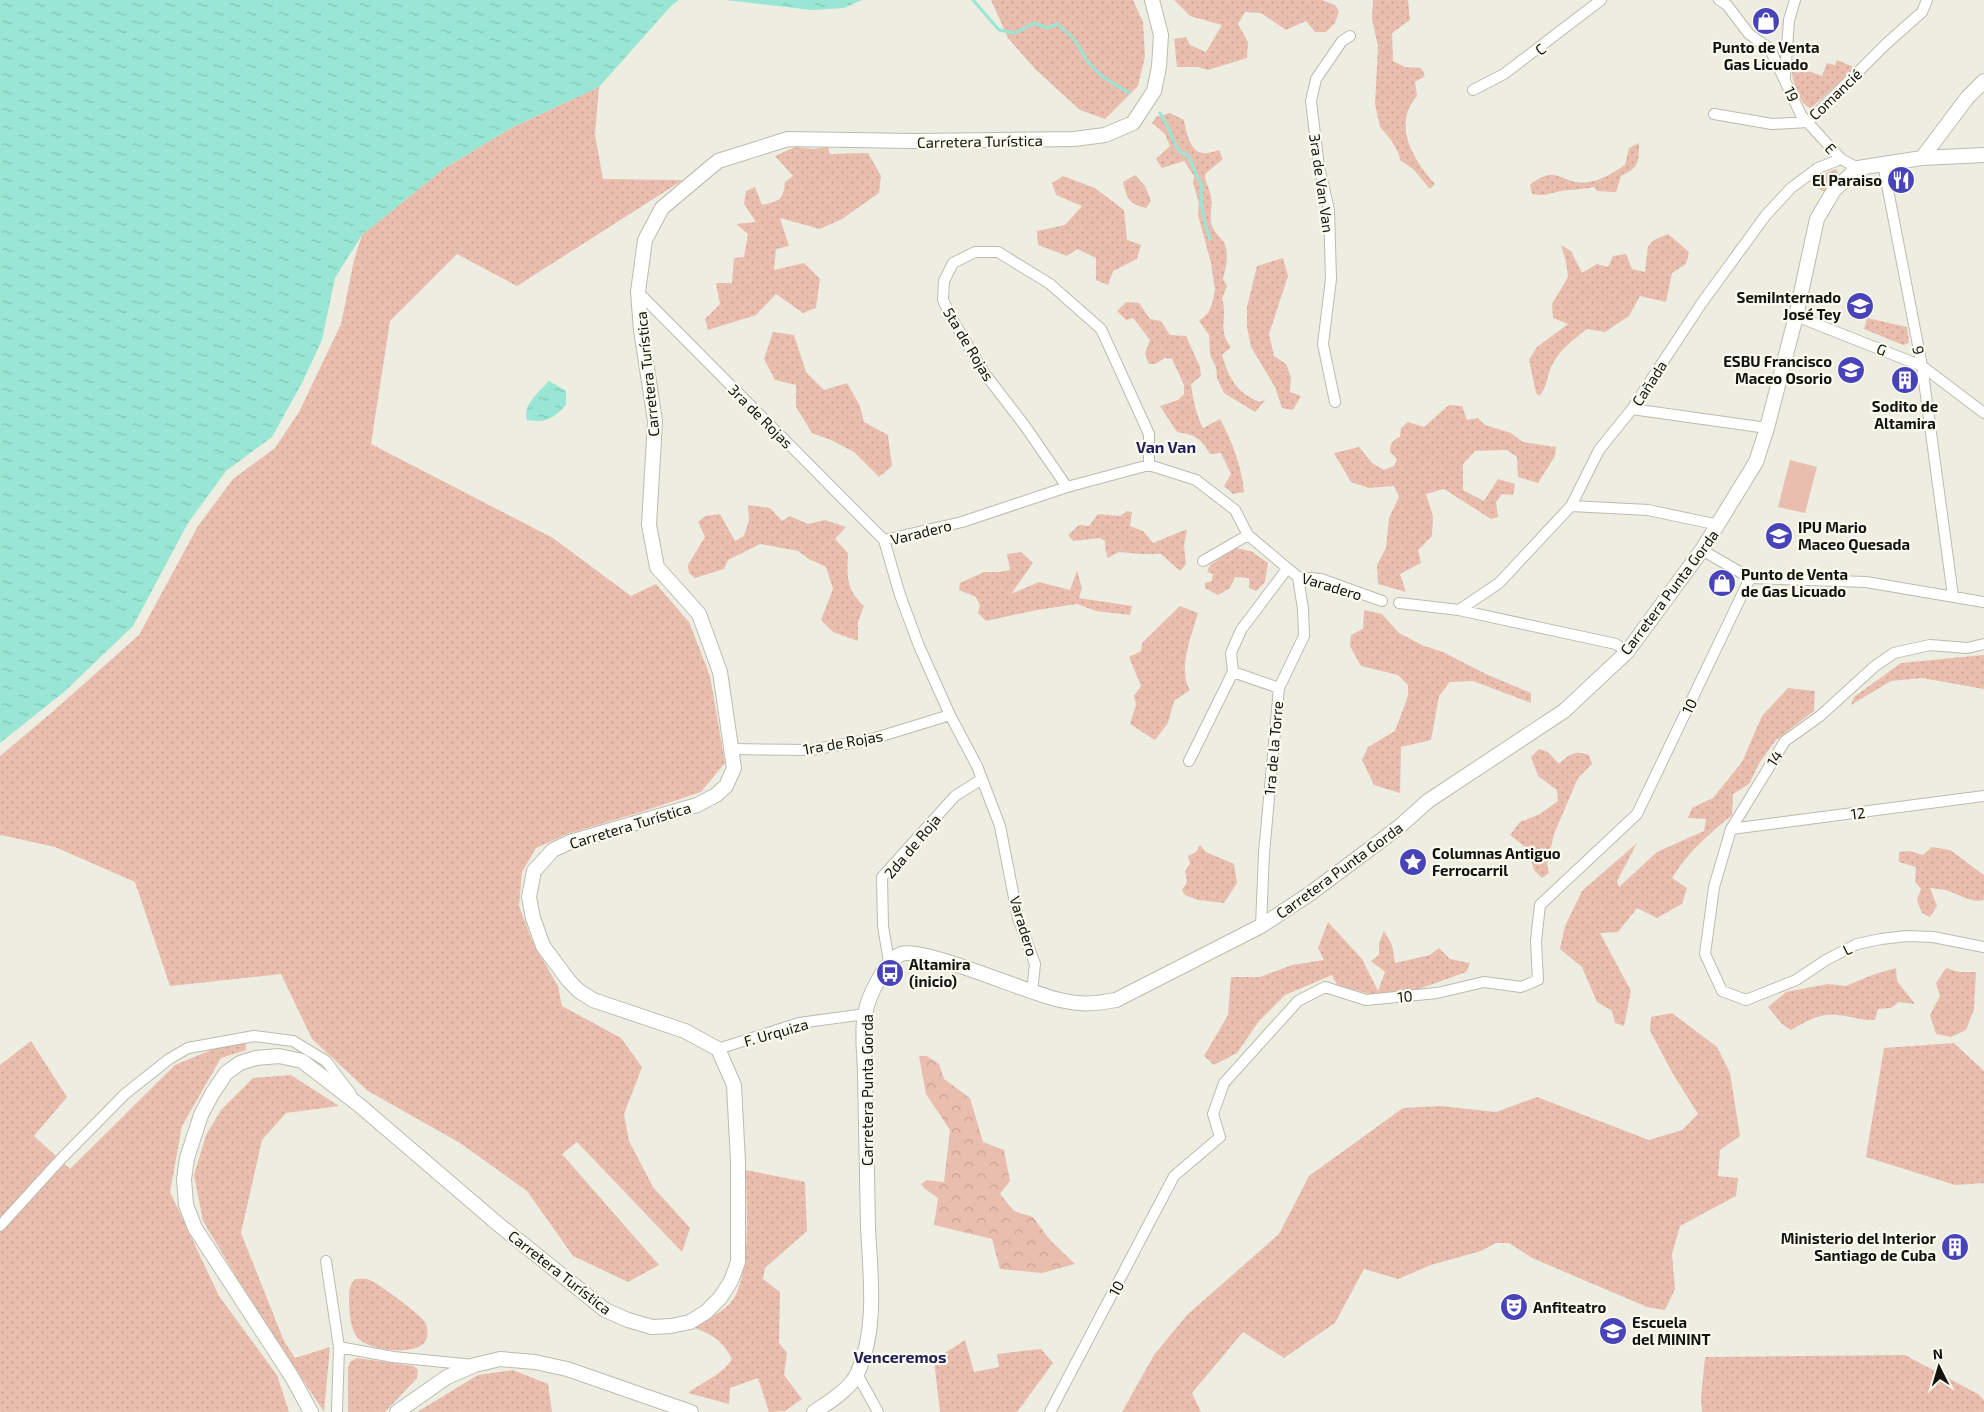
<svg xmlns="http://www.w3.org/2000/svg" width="1984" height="1412" font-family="'Exo 2',sans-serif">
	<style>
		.grass { fill: url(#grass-dots) }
		.forest { fill: url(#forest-crowns) }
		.pitch { fill: #eabeae }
		.water { fill: url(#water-ripples) }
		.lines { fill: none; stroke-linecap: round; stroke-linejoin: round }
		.stream { stroke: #98e6d3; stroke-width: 3 }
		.minor-casing { stroke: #bbbcaf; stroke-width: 12 }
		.secondary-casing { stroke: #bbbcaf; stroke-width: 16 }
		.minor { stroke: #fff; stroke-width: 10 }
		.secondary { stroke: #fff; stroke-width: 14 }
		.labels { text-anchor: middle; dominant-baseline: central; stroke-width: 4.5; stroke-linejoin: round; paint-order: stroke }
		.poi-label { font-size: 15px; font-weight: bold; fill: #13130f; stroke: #fafbee; text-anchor: start }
		.street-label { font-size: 15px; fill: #13130f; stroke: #fafbee }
		.neighbourhood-label { font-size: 16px; font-weight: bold; fill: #22215a; stroke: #fafbee }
	</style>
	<defs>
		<pattern id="grass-dots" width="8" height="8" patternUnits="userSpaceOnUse" patternTransform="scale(1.25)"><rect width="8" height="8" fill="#eabeae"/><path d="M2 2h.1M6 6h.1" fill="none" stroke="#c8a294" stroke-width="1.8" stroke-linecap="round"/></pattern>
		<pattern id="forest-crowns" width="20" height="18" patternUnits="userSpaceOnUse" patternTransform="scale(1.25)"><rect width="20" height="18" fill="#eabeae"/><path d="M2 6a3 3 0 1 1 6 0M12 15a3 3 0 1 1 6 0" fill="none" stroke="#c8a294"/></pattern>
		<pattern id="water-ripples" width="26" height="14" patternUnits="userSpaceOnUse" patternTransform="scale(1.25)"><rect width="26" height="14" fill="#98e6d3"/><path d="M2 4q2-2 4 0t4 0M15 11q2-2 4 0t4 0" fill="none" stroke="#82c4b4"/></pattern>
	</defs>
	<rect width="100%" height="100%" fill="#edeee1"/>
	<path class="grass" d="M991,0H1133L1143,22L1145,56L1138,86L1105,119L1080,110L1036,70L1008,38Z
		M1174,0H1322L1335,5L1339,11L1335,23L1326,32H1315L1306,21L1286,30L1261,13L1245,12L1238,24L1248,42L1247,58L1208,70L1198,67H1177L1174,39L1186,37L1190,45L1206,52L1222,25L1190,16Z
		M1373,0H1408L1410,20L1392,33L1393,61L1405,67L1421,68L1425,76L1415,82L1417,96C1392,125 1413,160 1435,184L1430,189L1413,169L1400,160L1399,154L1391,140L1380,127L1375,104L1378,46L1372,19Z
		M1837,60L1856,68L1811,108C1800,106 1789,76 1793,66L1822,76L1827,63L1835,65Z
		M599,87L595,135L603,179L683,180L517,286L457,254L390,321L371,444L553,538L631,596L656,584L689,622L710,676L725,763L701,792L641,812L567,834L536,848L522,872L519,906L533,943L558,986L562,1006L621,1038L642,1067L624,1114L629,1141L653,1187L690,1228L682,1252L577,1142L562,1154L659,1265L628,1282L573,1256L527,1191L460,1143L368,1091L312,1039L281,974L170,986L135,882L55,847L1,835L0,836V756L50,714L139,635L198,526L233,479L275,448L299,412L341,324L354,260L362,235L445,168L513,127Z
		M1170,113L1184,120C1186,131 1190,152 1203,153C1208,154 1215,151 1219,150L1223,159L1205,174C1205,183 1210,189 1211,197C1213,205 1210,212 1211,220C1211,229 1218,235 1223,241C1230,251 1226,268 1223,279L1227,286L1222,299C1228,317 1217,330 1231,347L1222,355C1229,378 1236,393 1260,402L1266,399L1255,412L1224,393L1217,378L1216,367L1210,355L1209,335L1199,321L1208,313L1212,304L1215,290L1211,263L1198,215L1199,203L1193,183L1194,176L1184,161L1162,168L1156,159L1170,146L1165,134L1152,123L1156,117Z
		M1639,143C1639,162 1639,168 1621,176L1616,192L1597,191L1594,187C1582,190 1572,189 1561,191C1551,193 1542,197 1532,194L1530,185C1557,162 1564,187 1589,182C1602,180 1614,172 1625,165L1629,148Z
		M795,147L814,149L828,147L830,154L868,153L881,176L879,193L842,219L820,229L780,218L789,246L776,249L774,270L804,263L820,279L816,308L803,313L776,294L756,315L708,330L705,319L720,304L716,283H732L734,258L744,257L748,234L736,224L756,222L744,204L746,191L755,187L762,205C779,201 783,201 785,182L793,176L775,156Z
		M1836,169L1840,178L1825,192L1815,187L1812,179Z
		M1135,175L1145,186L1151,201L1146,208C1129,204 1127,199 1123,182Z
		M1063,176L1095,188L1124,210L1127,240L1141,245L1137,259L1113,271L1108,285L1096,280V258L1077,249L1067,256L1038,245L1037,231L1065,225L1082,206L1056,195L1052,183Z
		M1668,234L1689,252L1686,264L1672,273L1666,302L1640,296L1629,316L1605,332L1587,329C1574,339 1558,351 1551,367C1547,377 1547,388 1539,396L1536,393L1529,360L1537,347L1568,324L1553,318L1552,304L1568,277L1566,262L1561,245L1571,251L1582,273L1597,264L1608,267L1613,256L1626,254L1632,269L1645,272L1648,246L1654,240Z
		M1283,258L1288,276L1269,334L1274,356L1286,364L1291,377L1290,392L1301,396L1293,410L1282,408L1275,387L1251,347L1247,327V307L1257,266Z
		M1126,302L1139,303L1150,319L1161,321L1170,335L1186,336L1200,367L1201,376L1191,384C1193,400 1196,414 1203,428L1220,419C1232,441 1242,467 1244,492L1233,494L1224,486L1231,474L1221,453L1210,454C1201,438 1196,435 1177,432L1160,406L1178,400L1184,394V385L1172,359L1165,358L1155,364H1149L1145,354L1150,340L1133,318L1126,320L1117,311Z
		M1867,318L1907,327L1909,343L1903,345L1864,329Z
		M773,332L794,335L806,372L824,390L847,383L860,406L864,422L888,435L892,466L879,477L854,452L831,440L812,433L796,407V385L775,380L764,359Z
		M1449,405L1462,406L1467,420L1478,418L1485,425L1511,433L1523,442L1556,447L1555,456L1538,483L1518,477L1517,457L1507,450L1475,451L1463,464V490L1484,501L1498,479L1515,484L1513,495L1502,494L1496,502L1498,517L1491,519L1444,489L1426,494L1433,516L1432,536L1418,550L1421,563L1400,574L1406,592L1378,584L1377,565L1386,548L1389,518L1399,497L1394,486L1369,488L1351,482L1334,453L1359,447L1372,463L1384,470L1394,466L1397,459L1390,452C1390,444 1392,440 1400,437L1401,428L1408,422L1424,427Z
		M748,505L770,508L782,521L790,516L808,524L825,520L846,527L835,539L848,553C847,576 846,590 864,606L858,622V641L833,632L821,620L833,589L826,567L809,559L798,551L760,544L728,560L724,569L695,578L689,573L688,565L705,537L698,522L705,516L720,514L735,541L744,536L749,520Z
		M1127,511L1132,512L1130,526L1143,531L1153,543L1187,529L1184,545L1186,564L1180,571L1161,554H1140L1119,552L1108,558L1105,549V541L1100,538L1073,541L1068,535L1079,525L1089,526L1098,514L1120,516Z
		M1235,548L1251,551L1268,563L1265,582L1256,591L1249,588V578L1235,577L1230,588L1218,595L1205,588V583L1212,581L1213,574L1207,572L1210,565Z
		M1021,552L1033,563L1011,594L1039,582L1070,590L1077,571L1082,588L1079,598L1132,606L1130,615L1096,611L1077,604L1037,610L986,621L978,613L980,605L976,597L959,590L960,583L984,572H999L1010,570L1007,554Z
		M1180,606L1198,613C1192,634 1177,670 1190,690L1174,701L1168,723L1155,740L1130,724L1136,705L1134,696L1141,686L1129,657L1141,651L1142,643Z
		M1364,610L1382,614L1399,633L1424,646L1443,652L1486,674L1531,693V703L1473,681L1450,682L1439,696L1431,740L1401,747L1400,793L1374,785L1362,760L1368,747L1395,731L1408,696V685L1398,675L1361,666L1350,646L1351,635L1363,629Z
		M1984,655V689L1922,678L1891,681L1851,705L1854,697L1901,663Z
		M1788,688L1815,691L1814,711L1776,740L1760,762L1749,784L1733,794L1732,815C1709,834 1687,853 1672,878L1687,888L1682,904L1657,918L1637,908L1618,932L1600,933L1631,991L1624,1026L1615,1023L1612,1011L1597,1002L1582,967L1560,949L1565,926L1582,891L1637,843L1617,881L1619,887L1657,852L1704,831L1706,819L1688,818L1692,808L1713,798L1742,762L1762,716Z
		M1539,749L1548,752L1559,764C1569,754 1575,750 1589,755L1592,764L1578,778L1554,834L1547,865L1549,873L1542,878L1534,870L1528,849L1510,835L1520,822L1540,814L1558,801L1557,790L1538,776L1531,757Z
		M1200,845L1206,852L1234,864L1237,883L1224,903L1198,900L1185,895L1182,890L1187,882L1185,871L1190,864L1188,856L1196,852Z
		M1932,847L1950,850L1984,875V900C1973,903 1961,896 1951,892C1945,889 1937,889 1930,888L1937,906L1930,917L1922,913L1917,900L1921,889L1915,882L1916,867L1899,862V852L1909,851L1923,855Z
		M1328,922L1362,959L1378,991L1385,972L1371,961L1379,955V943L1384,931L1392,945L1395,963L1430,955L1439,948L1450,959L1470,963L1466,972L1419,989L1380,997L1337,985L1332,975L1285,995L1259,1021L1237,1053L1214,1065L1204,1056L1228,1015L1231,977H1260L1292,965L1324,960L1318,948Z
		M1896,968L1897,981L1915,1004L1899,1002L1891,1008L1878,1009L1875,1020C1859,1021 1843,1013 1827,1015C1814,1016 1802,1024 1791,1030L1782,1024L1768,1007L1786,992L1828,984L1846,986L1872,975Z
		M1946,968L1959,972H1976L1974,1009L1966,1030L1951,1037L1936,1034L1930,1015L1940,996L1936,983Z
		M1672,1013L1717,1047L1730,1073L1740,1136L1720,1150L1718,1176L1738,1178L1736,1196L1680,1226L1672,1254L1675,1289L1665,1310L1647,1307L1532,1258L1509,1243H1496L1481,1251L1431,1265L1398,1279L1364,1269L1335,1323L1284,1358L1243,1332L1192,1393L1201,1412H1122L1154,1355L1187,1315L1279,1234L1309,1176L1403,1108L1441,1106L1496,1112L1537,1097L1649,1140L1682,1130L1698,1114L1673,1074L1650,1031L1651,1017Z
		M31,1041L67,1097L34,1136L70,1169L175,1065L211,1050L246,1041V1050L221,1058L182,1126L170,1192L219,1296L277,1375L289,1412H0V1065Z
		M1954,1043L1984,1071V1183L1955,1185L1866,1157L1884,1048Z
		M291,1075L339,1106L286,1113L262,1140L241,1233L284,1341L295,1358L330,1347L324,1412L255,1308L203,1221L194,1175L206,1135L221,1110L253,1078Z
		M746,1170L805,1182L807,1231L765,1268L763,1279L780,1292L779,1343L787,1353L784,1375L802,1399L785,1411L769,1412L758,1378L730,1388L729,1404L688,1393C701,1383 725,1373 732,1359C721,1339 714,1336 693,1327C704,1321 725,1311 732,1301C752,1272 746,1205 746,1170Z
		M355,1279C359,1279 366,1278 370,1280C378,1283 421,1315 425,1322C428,1328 429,1338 424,1343C413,1356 366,1350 357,1337C350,1328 350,1315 349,1304C349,1294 348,1287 355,1279Z
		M965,1340L974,1372L999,1367L997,1354L1041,1349L1053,1363L1017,1412H940L934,1360Z
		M1905,1355L1978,1394L1984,1400V1412H1702L1701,1398L1705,1357Z
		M357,1358L414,1366L418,1370L417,1378L385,1412H348V1368L350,1362Z
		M513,1370L548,1384L552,1412H417L478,1375Z"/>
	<path class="forest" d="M919,1056H927L939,1064L944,1079L970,1098L983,1142L1004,1150L1010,1181L1000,1194L1014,1211L1033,1217L1050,1240L1075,1264L1042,1273L1000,1269L992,1239L934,1225L938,1198L925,1189L921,1184L927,1180L944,1182L950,1130L926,1094Z"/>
	<path class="pitch" d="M1790,460L1817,467L1805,513L1778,507Z"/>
	<path class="water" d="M0,0H679L672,5L599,87L513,127L445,168L362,235L335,278L322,340L302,383L272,437L226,471L188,523L133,626L64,692L0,743Z
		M726,0H862L844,8L812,10Z
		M549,381L566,391V405C552,419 547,423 527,420C522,405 540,391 549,381Z"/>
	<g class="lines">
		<path class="stream" d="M973,0L999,30L1015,33L1034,23L1047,28L1057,24L1074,39L1088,62L1103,77L1129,93
			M1160,113C1168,125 1172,138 1179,151C1196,156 1191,173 1202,184C1199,204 1204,221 1210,239"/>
		<g class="minor-casing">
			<path id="minor" d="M1719,0L1727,5L1749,34L1770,49L1801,115L1841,159L1858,168
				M1785,76L1789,20L1795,0
				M1473,90L1504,74L1601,0
				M1714,114L1772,124L1808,122L1886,44L1922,12L1927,0
				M1883,164L1922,366L1953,596
				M638,292L884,540L900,595L919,646L950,715L977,766L1000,826L1018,918L1035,964L1032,992
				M1796,316L1922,366L1984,413
				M1335,402L1323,344L1331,279L1329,210L1319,167L1311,101L1316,79L1342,41L1350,36
				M1632,409L1767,428
				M1067,487L1025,426L985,374L952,319L943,300L944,281L953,263L975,252H998L1050,284L1101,329L1149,434V465
				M1571,506L1648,510L1719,525
				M884,540L962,522L1067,487L1149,465L1196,480L1235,510L1248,535L1298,577L1321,579L1382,601
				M1702,550L1750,578L1866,582L1984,602
				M1203,561L1248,535
				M1399,603L1459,610L1616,644L1627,652
				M1459,610L1499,583L1571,506L1599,450L1632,409L1701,304L1766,215L1791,188L1818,168L1841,159
				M1984,644L1967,648L1930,645L1894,653L1875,666L1820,716L1785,741L1731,829L1714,887L1705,954L1722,991L1746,1000L1796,980L1826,960L1857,944L1881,939L1907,936L1933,937L1984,947
				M1233,672L1279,688
				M732,749L811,750L872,739L950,715
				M1189,761L1233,672L1231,653L1241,630L1287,569
				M1731,829L1984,796
				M1261,926L1264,853L1279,688L1304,636L1303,609L1298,577
				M889,962L883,926L882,877L955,796L982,779
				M718,1049L799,1023L865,1014
				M0,1226L61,1159L125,1094L169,1059L188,1048L254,1036L293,1041L326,1061L351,1094
				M326,1261L339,1347L337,1412
				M339,1347L393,1357L474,1365
				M857,1374L878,1412
				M1050,1412L1174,1176L1220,1137L1213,1114L1224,1083L1298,1001L1325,987L1366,1000L1437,993L1484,982L1521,987L1538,980L1536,941L1540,905L1637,814L1750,578"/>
		</g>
		<g class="secondary-casing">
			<path id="secondary" d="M1922,158L1967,98L1984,81
				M311,1412L292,1377L195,1228L186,1205L184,1179L187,1158L201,1115L212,1094L226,1073L240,1063L256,1058L279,1056L302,1061L359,1105L498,1224L605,1310L628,1320L652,1327L671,1326L690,1322L706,1312L720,1298L731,1281L738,1262V1162L734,1085L718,1049L685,1031L593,1000L579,991L569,981L543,946L533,918L529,897L534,871L553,850L570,842L697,805L716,795L726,786L734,768L720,672L699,614L657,567L649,525L655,421L641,330L638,292L645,240L662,208L718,161L788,139L914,141L1074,139L1105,135L1133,123L1154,91L1159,67L1161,35L1152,0
				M397,1412L447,1377L475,1365L500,1359L535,1362L567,1369L691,1412
				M814,1412C828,1403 852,1388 858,1372C878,1327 870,1274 868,1226C867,1176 866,1125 865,1075C865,1056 861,1033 865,1014C868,997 885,961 901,954C923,946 1029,994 1060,1000C1082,1005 1094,1004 1116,1000L1261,926L1311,893L1399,827L1428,801L1564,711L1627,652L1702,550L1756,462L1767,428L1796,316L1817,219L1834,190L1858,168L1922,158L1984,155"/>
		</g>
		<use href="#minor" class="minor"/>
		<use href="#secondary" class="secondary"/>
	</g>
	<defs>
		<g id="shop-disc" transform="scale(1.4375)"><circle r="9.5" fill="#4943b9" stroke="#fafbee"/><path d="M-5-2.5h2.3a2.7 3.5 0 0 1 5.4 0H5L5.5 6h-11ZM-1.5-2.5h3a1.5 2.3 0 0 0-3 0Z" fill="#fff"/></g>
		<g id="restaurant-disc" transform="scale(1.4375)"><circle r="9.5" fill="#4943b9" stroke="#fafbee"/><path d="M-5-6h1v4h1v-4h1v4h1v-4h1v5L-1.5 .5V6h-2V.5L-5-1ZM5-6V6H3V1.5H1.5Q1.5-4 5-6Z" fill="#fff"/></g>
		<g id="school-disc" transform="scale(1.4375)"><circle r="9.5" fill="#4943b9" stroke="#fafbee"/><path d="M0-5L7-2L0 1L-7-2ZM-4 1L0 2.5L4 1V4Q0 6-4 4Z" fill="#fff"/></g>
		<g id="building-disc" transform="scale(1.4375)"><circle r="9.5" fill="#4943b9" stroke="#fafbee"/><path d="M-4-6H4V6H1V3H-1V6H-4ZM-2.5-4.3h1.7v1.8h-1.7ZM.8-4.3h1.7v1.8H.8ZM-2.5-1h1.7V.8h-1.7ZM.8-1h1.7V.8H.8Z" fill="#fff"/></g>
		<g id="sight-disc" transform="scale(1.4375)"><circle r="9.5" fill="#4943b9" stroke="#fafbee"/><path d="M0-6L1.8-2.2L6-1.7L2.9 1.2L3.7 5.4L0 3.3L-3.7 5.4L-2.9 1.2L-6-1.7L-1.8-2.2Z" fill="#fff"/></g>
		<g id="bus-disc" transform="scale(1.4375)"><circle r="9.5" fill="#4943b9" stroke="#fafbee"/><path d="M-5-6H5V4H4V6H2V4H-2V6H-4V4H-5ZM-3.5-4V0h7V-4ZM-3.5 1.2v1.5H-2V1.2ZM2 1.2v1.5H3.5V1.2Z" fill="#fff"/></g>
		<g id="theatre-disc" transform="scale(1.4375)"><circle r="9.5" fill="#4943b9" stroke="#fafbee"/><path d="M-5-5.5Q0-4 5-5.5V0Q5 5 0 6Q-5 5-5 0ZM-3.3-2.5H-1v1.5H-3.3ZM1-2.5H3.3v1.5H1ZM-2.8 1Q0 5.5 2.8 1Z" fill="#fff"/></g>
		<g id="university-disc" transform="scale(1.4375)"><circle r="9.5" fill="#4943b9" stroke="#fafbee"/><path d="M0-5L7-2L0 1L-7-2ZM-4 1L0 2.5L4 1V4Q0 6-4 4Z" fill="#fff"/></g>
	</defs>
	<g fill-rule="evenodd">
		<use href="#shop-disc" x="1766" y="21"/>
		<use href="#restaurant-disc" x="1901" y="180"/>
		<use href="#school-disc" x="1860" y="306"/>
		<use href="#school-disc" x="1851" y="370"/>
		<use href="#building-disc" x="1905" y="380"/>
		<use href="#school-disc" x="1779" y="536"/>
		<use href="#shop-disc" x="1722" y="583"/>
		<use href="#sight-disc" x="1413" y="862"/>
		<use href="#bus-disc" x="890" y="973"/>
		<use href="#building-disc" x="1955" y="1247"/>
		<use href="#theatre-disc" x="1514" y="1307"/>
		<use href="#university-disc" x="1613" y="1331"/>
	</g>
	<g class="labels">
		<g class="poi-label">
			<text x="1766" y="47" text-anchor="middle">Punto de Venta<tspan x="1766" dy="17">Gas Licuado</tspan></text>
			<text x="1882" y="180" text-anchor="end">El Paraiso</text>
			<text x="1841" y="297" text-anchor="end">SemiInternado<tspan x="1841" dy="17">José Tey</tspan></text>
			<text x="1832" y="361" text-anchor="end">ESBU Francisco<tspan x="1832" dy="17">Maceo Osorio</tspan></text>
			<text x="1905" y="406" text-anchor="middle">Sodito de<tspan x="1905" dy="17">Altamira</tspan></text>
			<text x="1798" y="527">IPU Mario<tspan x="1798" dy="17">Maceo Quesada</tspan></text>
			<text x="1741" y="574">Punto de Venta<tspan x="1741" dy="17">de Gas Licuado</tspan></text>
			<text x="1432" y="853">Columnas Antiguo<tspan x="1432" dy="17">Ferrocarril</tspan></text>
			<text x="909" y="964">Altamira<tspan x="909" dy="17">(inicio)</tspan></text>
			<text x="1936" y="1238" text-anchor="end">Ministerio del Interior<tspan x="1936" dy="17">Santiago de Cuba</tspan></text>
			<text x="1533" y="1307">Anfiteatro</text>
			<text x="1632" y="1322">Escuela<tspan x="1632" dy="17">del MININT</tspan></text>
		</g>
		<g class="street-label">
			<text transform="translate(1540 49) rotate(-37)">C</text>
			<text transform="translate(1792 94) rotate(66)">19</text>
			<text transform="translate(1835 94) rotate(-44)">Comancié</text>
			<text transform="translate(980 141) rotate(-1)">Carretera Turística</text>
			<text transform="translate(1831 148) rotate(48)">E</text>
			<text transform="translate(1322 183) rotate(82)">3ra de Van Van</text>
			<text transform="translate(969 344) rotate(59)">5ta de Rojas</text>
			<text transform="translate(1882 349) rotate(23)">G</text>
			<text transform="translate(1919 350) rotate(79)">9</text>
			<text transform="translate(647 374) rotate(-96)">Carretera Turística</text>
			<text transform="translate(1649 383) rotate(-57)">Cañada</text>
			<text transform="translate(761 416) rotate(45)">3ra de Rojas</text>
			<text transform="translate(921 532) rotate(-14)">Varadero</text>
			<text transform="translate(1332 586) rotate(17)">Varadero</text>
			<text transform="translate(1669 592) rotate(-53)">Carretera Punta Gorda</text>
			<text transform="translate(1689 706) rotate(-64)">10</text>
			<text transform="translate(843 742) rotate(-10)">1ra de Rojas</text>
			<text transform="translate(1273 748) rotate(-85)">1ra de la Torre</text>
			<text transform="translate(1774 758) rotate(-57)">14</text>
			<text transform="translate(1858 813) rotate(-7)">12</text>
			<text transform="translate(630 825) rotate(-17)">Carretera Turística</text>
			<text transform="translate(912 846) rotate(-50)">2da de Roja</text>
			<text transform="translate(1339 870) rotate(-36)">Carretera Punta Gorda</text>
			<text transform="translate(1024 926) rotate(73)">Varadero</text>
			<text transform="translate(1847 949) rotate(-26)">L</text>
			<text transform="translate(1405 996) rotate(-5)">10</text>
			<text transform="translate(776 1032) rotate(-16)">F. Urquiza</text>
			<text transform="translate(867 1090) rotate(-90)">Carretera Punta Gorda</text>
			<text transform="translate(560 1272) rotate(38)">Carretera Turística</text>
			<text transform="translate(1116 1288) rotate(-62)">10</text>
		</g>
		<g class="neighbourhood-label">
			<text x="1166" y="446">Van Van</text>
			<text x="900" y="1356">Venceremos</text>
		</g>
	</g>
	<g transform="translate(1939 1367) rotate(355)" stroke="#fafbee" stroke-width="4" paint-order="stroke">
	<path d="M0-4L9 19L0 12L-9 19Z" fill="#13130f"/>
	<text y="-8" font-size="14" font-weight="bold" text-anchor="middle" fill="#13130f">N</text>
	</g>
</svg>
